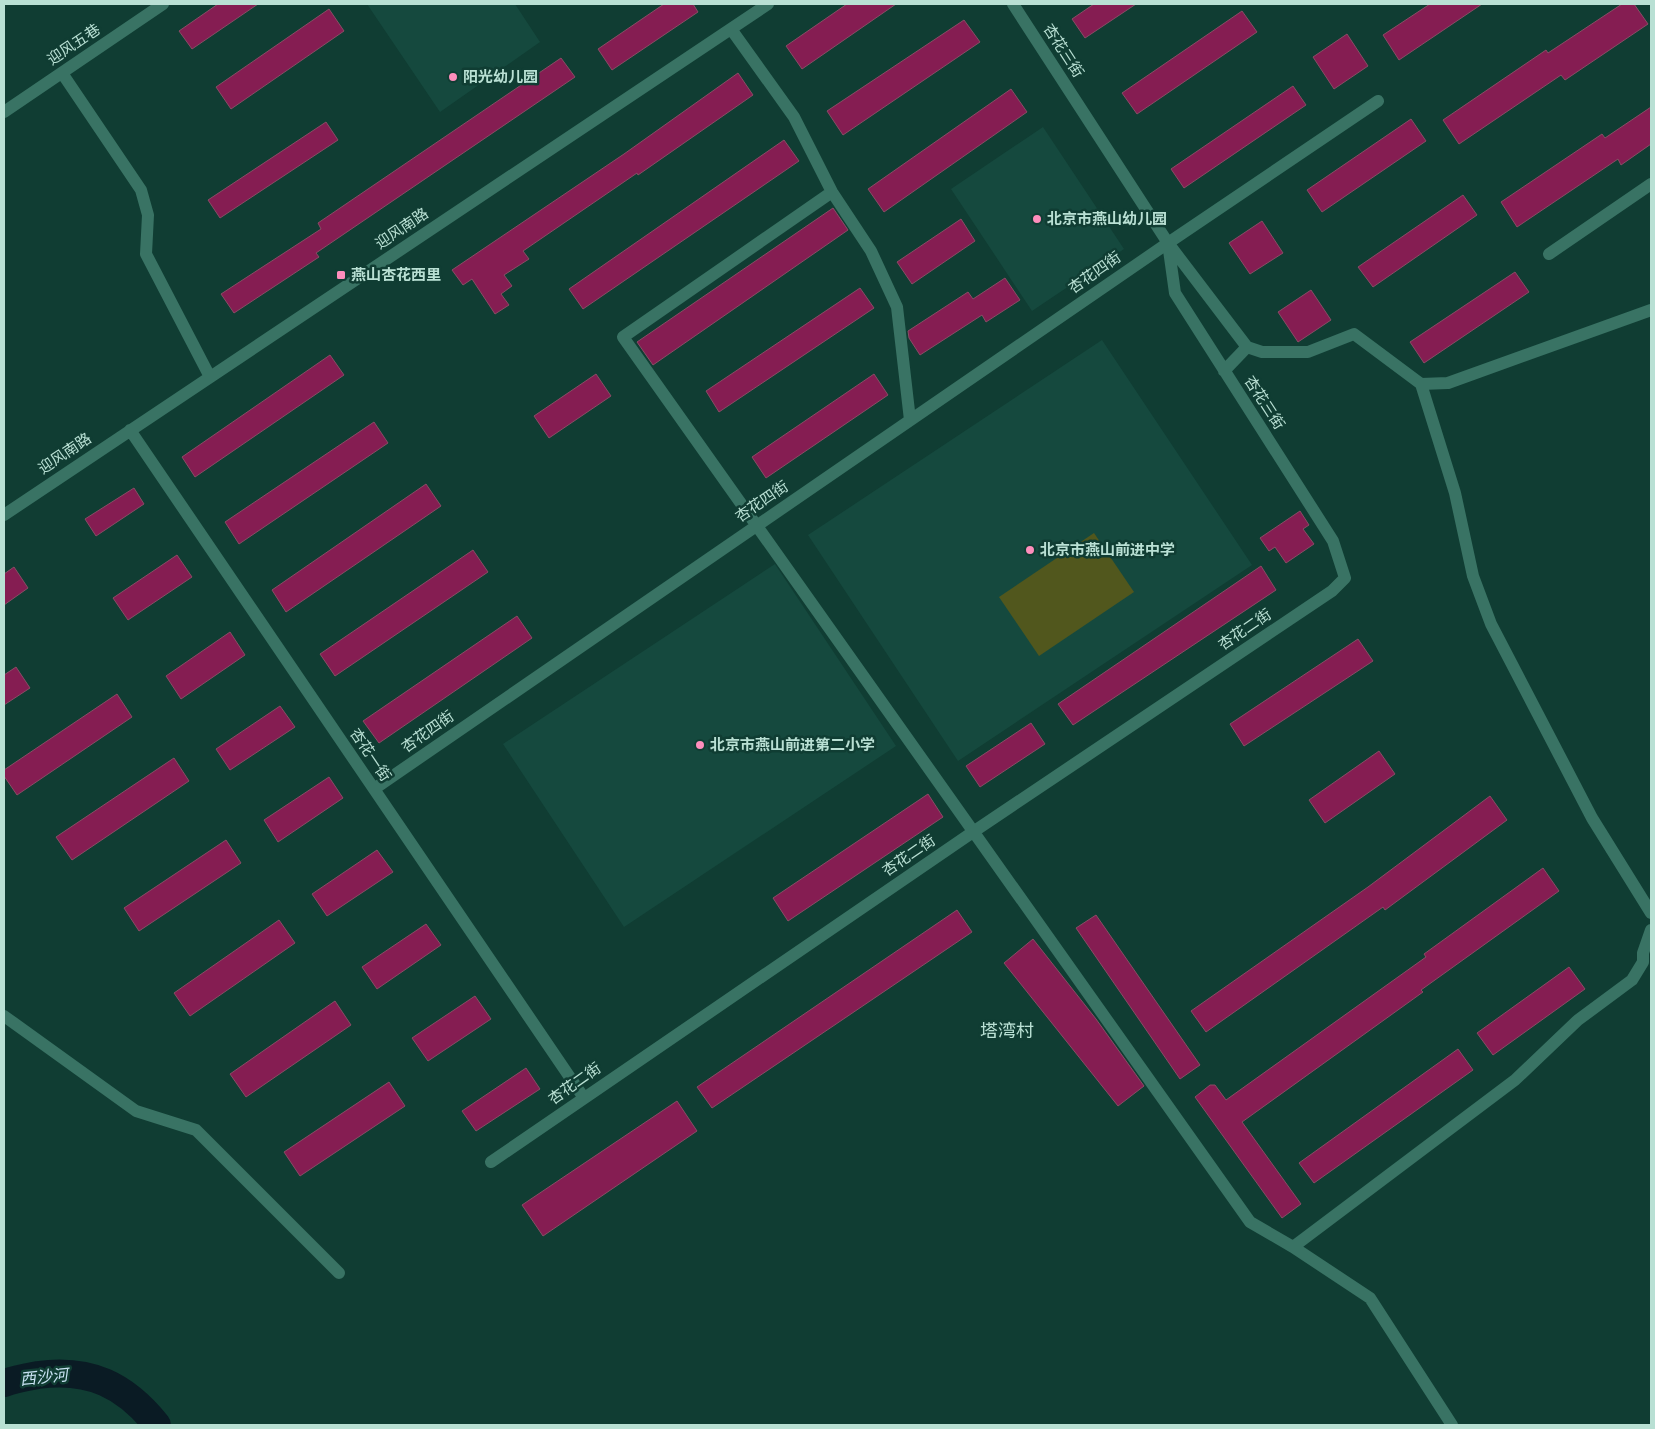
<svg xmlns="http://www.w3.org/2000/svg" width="1655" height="1429" font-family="'Sofia Sans Condensed','Noto Sans SC',sans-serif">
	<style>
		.built { fill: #15493e }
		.green { fill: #51571d }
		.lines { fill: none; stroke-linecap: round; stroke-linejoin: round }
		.river { stroke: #0a1b24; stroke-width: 28 }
		.building { fill: #851d52; stroke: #894d65 }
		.minor { stroke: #397364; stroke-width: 12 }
		.poi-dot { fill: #fe8ebc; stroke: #103d33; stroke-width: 2 }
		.labels { text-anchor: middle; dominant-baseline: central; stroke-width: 5; stroke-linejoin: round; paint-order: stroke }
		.street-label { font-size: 15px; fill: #b9e0d4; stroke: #103d33 }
		.poi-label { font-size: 15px; font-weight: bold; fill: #b9e0d4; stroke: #103d33; text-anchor: start }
		.water-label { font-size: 16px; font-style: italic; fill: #c8e2f2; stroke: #103d33 }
		.quarter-label { font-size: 18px; fill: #b9e0d4; stroke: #103d33 }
	</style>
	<rect width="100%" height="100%" fill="#103d33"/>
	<path class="built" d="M367,4H515L540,42L440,112Z
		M1043,127L1124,249L1032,311L951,189Z
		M1102,340L1252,565L958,761L808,535Z
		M775,564L896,746L624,927L503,744Z"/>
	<path class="green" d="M1094,533L1134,592L1039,656L999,597Z"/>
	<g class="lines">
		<path class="river" d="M4,1383C15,1379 27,1377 38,1375C90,1368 125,1385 157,1425"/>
	</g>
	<path class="building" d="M218,4H258L192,49L179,31Z
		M664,4H693L698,12L612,70L598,49Z
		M847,4H896L802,69L786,46Z
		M1094,4H1136L1085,38L1072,19Z
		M1430,4H1482L1399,60L1383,35Z
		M1622,4H1634L1648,24L1565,80L1561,75L1459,144L1443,120L1546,50L1548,53Z
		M329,9L344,31L231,109L216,87Z
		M1242,11L1257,32L1137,114L1122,93Z
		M964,20L980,42L843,135L827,111Z
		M1347,34L1368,66L1334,89L1313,57Z
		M561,58L575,77L316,253L319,257L234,313L221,294L321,229L318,223Z
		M738,73L753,95L638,175L637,173L523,251L529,259L504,275L512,286L501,294L509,305L495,314L472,279L463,285L452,270L624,154Z
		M1293,86L1306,105L1184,188L1171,169Z
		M1011,89L1027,112L884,212L868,189Z
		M1651,107V144L1621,165L1618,159L1517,227L1501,202L1602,134L1605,138Z
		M1411,119L1426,141L1322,212L1307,190Z
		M326,122L338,140L220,218L208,200Z
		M784,140L799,161L583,309L569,289Z
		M1463,195L1477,215L1373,287L1358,267Z
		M833,208L848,230L653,365L637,342Z
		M961,219L975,241L912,284L897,262Z
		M1262,221L1283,253L1250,274L1229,243Z
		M1515,272L1529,292L1424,363L1410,342Z
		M1005,278L1020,300L986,322L982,315L920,355L909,338L908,331L968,292L973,299Z
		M860,288L874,308L719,412L706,391Z
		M1311,290L1331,320L1298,342L1278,312Z
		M330,355L344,375L195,477L182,457Z
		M596,374L611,396L549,438L534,416Z
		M874,374L888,395L766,478L752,457Z
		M374,422L388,443L239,544L225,522Z
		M426,484L441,506L286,612L272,590Z
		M134,488L144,504L96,536L85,519Z
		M1300,511L1309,525L1303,529L1314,544L1286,563L1275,547L1269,551L1260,538Z
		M473,550L488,572L335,676L320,654Z
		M177,555L192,577L128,620L113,598Z
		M1261,566L1276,590L1073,725L1058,704Z
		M14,567L28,588L4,605V574Z
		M517,616L532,638L379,743L363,721Z
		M230,632L245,655L181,699L166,676Z
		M1358,639L1373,661L1244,746L1230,724Z
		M16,667L30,688L4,705V675Z
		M117,694L132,717L17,795L4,776V770Z
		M280,706L295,727L230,770L216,749Z
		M1031,723L1045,744L980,787L966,766Z
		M1379,751L1395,774L1325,823L1309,800Z
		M174,758L189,781L72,860L56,837Z
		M329,777L343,798L278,842L264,820Z
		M928,794L943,817L788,921L773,898Z
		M1490,796L1507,820L1385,910L1383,907L1206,1032L1191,1011L1368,887Z
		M226,840L241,863L139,931L124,908Z
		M377,850L393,872L327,916L312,894Z
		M1543,868L1559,891L1421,990L1423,992L1242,1122L1301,1204L1282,1218L1195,1097L1210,1085H1215L1226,1100L1426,957L1424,954Z
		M957,910L972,932L712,1108L697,1087Z
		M1096,915L1200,1065L1180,1079L1076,928Z
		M279,920L295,943L190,1016L174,993Z
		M426,924L441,945L377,989L362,967Z
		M1033,939L1096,1019L1144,1086L1118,1106L1004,963Z
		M1569,967L1585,989L1493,1055L1477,1033Z
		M475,996L491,1019L428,1061L412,1038Z
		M335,1001L351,1025L246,1097L230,1074Z
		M1458,1049L1473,1070L1314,1183L1299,1163Z
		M526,1068L540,1089L476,1131L462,1111Z
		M389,1082L405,1106L300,1176L284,1152Z
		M677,1101L697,1131L543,1236L522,1205Z"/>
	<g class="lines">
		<path class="minor" d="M1013,4L1168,243L1247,347
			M731,29L794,117L832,192L871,251L897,307L910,420
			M62,73L141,190L148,215L146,254L210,377
			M4,112L163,4
			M832,192L623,337L1250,1222L1293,1247L1370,1298L1452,1425
			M1549,254L1651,184
			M1247,347L1262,352H1308L1354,334L1421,384L1448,383L1651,310
			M1224,371L1247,347
			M1421,384L1455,493L1473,576L1491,624L1592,818L1651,913
			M130,430L584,1098
			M4,515L768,4
			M374,789L1168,243L1378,101
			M4,1016L136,1111L196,1130L339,1273
			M491,1162L973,832L1332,591L1345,578L1333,541L1175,293L1168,243
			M1293,1247L1515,1080L1578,1020L1632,980L1643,962V953L1651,930"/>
	</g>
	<g class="poi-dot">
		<circle cx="453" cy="77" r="5"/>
		<circle cx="1037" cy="219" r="5"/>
		<rect x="336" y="270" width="10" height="10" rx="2.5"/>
		<circle cx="1030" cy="550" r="5"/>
		<circle cx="700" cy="745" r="5"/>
	</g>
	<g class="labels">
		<g class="street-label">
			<text transform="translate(74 45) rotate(-34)">迎风五巷</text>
			<text transform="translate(1063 51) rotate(57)">杏花三街</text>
			<text transform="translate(402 229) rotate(-34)">迎风南路</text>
			<text transform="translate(1095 273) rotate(-35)">杏花四街</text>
			<text transform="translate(1264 403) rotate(57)">杏花三街</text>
			<text transform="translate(65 454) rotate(-34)">迎风南路</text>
			<text transform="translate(762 502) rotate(-34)">杏花四街</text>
			<text transform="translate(1245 630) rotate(-34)">杏花二街</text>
			<text transform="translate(428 732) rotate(-35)">杏花四街</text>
			<text transform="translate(370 755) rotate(56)">杏花一街</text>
			<text transform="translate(909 856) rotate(-34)">杏花二街</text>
			<text transform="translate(575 1084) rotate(-35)">杏花二街</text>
		</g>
		<g class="poi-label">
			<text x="463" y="77">阳光幼儿园</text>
			<text x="1047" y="219">北京市燕山幼儿园</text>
			<text x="351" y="275">燕山杏花西里</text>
			<text x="1040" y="550">北京市燕山前进中学</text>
			<text x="710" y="745">北京市燕山前进第二小学</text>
		</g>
		<g class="water-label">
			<text transform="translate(44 1378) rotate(-6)">西沙河</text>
		</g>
		<g class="quarter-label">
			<text x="1007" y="1031">塔湾村</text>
		</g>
	</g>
	<rect width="1655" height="1429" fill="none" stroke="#b9e0d4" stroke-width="10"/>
</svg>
